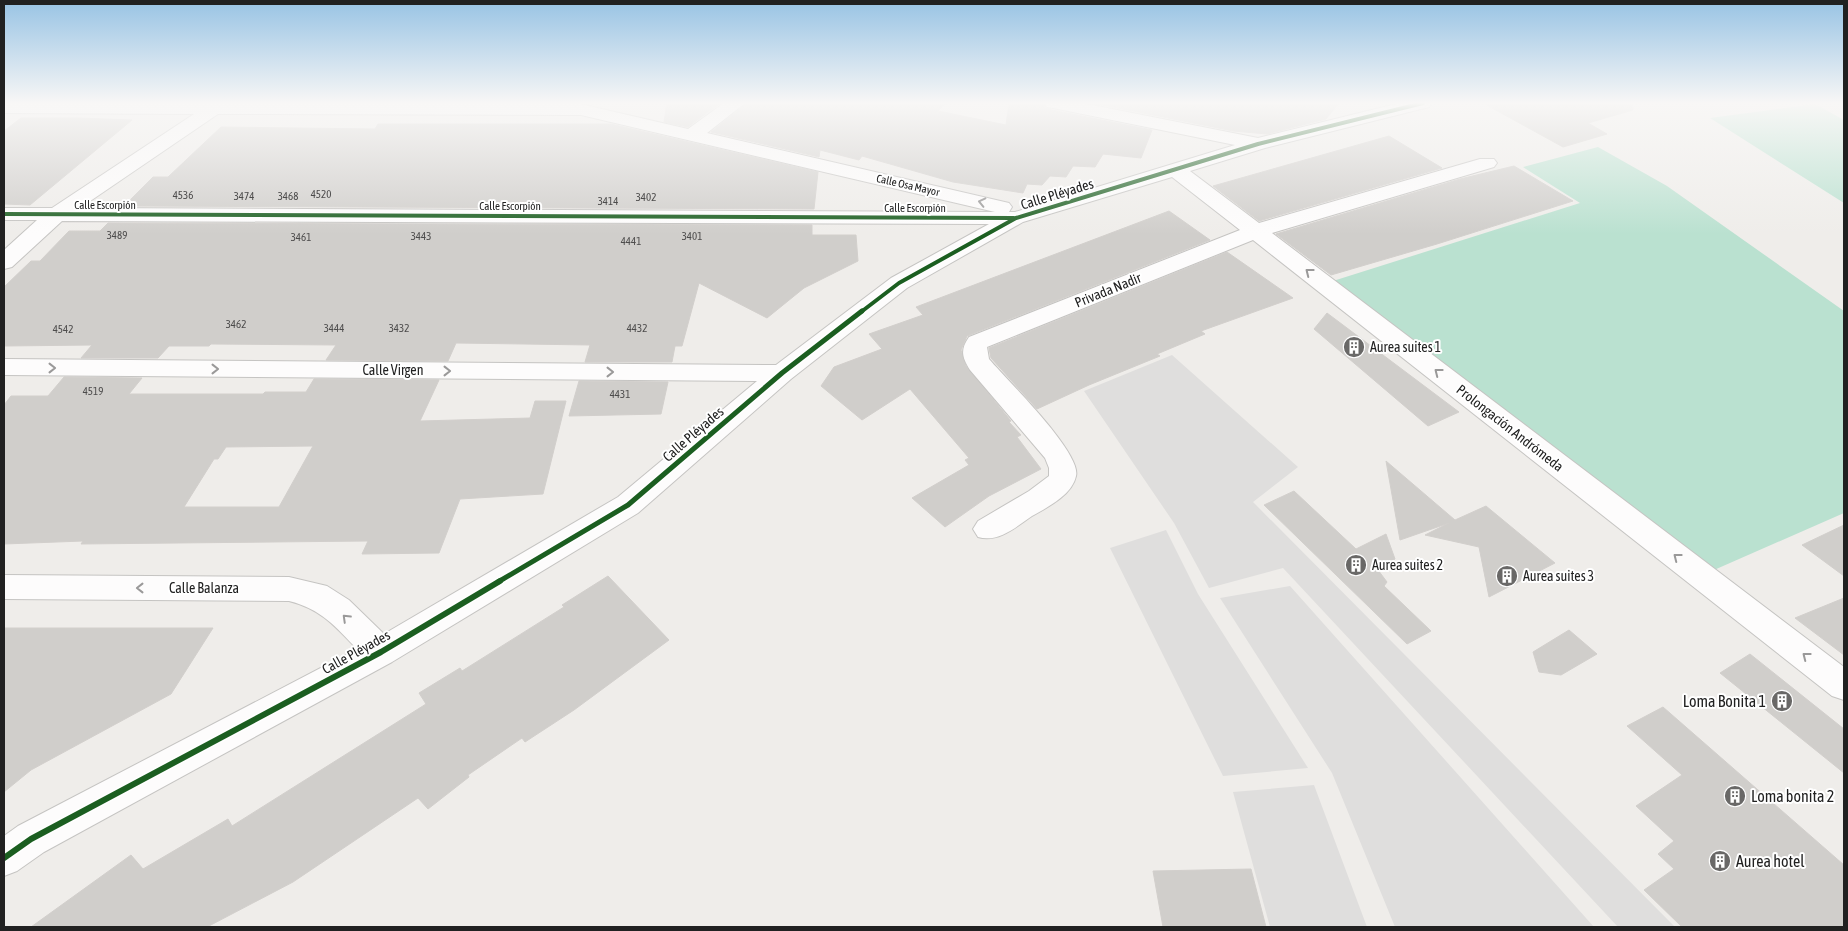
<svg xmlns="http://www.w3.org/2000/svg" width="1848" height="931" font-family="'Asap Condensed',sans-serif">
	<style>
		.pitch { fill: #bae1d0 }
		.parking { fill: #dfdedd }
		.building { fill: #d0cecb; stroke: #d2cfcc; fill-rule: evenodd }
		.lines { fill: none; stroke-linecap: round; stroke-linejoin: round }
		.minor-casing { stroke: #c5c4c2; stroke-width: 2 }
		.minor { fill: #fdfcfc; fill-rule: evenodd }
		.cycleway-far2-casing { stroke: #fff; stroke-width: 6 }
		.cycleway-far1-casing { stroke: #fff; stroke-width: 8 }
		.cycleway-casing { stroke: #fff; stroke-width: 9 }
		.cycleway-far2 { stroke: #1b5e20; stroke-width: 4 }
		.cycleway-far1 { stroke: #1b5e20; stroke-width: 5 }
		.cycleway { stroke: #1b5e20; stroke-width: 6 }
		.oneway { stroke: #9a9999 }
		.labels { text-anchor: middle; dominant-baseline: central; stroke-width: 4; stroke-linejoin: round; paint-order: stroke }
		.far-street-label { font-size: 11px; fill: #212121; stroke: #fff }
		.number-label { font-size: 11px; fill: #4d4c4c }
		.street-label { font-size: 14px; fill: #212121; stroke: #fff }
		.poi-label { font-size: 14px; fill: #212121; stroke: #fff; text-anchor: start }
		.near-poi-label { font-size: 16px; fill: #212121; stroke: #fff; text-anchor: start }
	</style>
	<rect width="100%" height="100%" fill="#efedea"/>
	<path class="pitch" d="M1815,104L1844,120V203L1710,118Z
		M1598,147L1667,186L1844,311V513L1714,570L1333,281L1580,203L1523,167Z"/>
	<path class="parking" d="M1172,355L1298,467L1253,502L1675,927H1618L1283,568L1209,588L1174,523L1084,391Z
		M1166,530L1198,594L1308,768L1223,776L1110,548Z
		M1290,586L1594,927H1395L1332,773L1220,598Z
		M1314,785L1367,927H1270L1233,792Z"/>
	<path class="building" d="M667,103H720L688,127L664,122Z
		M747,103H946L938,111L1006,125L1009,103H1042L1047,109L1152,130L1141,158L1103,154L1095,167L1073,166L1066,177L1050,176L1042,185L1027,184L1023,193L953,182L862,156L859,160L820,150L819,157L711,132Z
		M1093,103H1339L1326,119L1267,134L1233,131Z
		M1483,103H1632L1633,110L1588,123L1607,134L1563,147Z
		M21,118H78L132,120L30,205L4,204V131Z
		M378,124H611L818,172L814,209L124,206L153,177H168L221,127L375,129Z
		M1389,136L1442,168L1259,221L1213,186Z
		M1514,166L1573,201L1437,244L1331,275L1276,234L1460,179Z
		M1169,211L1210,240L967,336L961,350L966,366L1011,421L1009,422L1021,435L1017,437L1041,469L989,496L945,527L912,498L969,465L965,460L969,458L910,389L862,420L821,386L834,367L882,349L869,334L923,315L916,307Z
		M108,223L812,225V235H856L858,261L804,288L767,318L699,283L682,346H675L672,362H585L590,345L456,343L448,361L326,360L336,345L211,344L209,346H169L158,358H81L92,345L4,346V287L31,261H40L69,231H100Z
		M1227,252L1293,298L1201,331L1205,334L1157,354L1160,356L1089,385L1037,409L991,358L989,348Z
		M1327,313L1459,412L1428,426L1314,329Z
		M64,377L142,378L129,394H263L265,392H306L314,379L439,380L420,421L530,418L535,401H566L543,494L460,499L439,553L362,554L368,541L81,544L83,541L4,544V405L11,396H48ZM313,446L279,507H184L214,459H218L226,447Z
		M579,381L668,382L661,414L569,416Z
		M1386,461L1455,520L1486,506L1555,563L1489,597L1479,547L1425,535L1449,523L1400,540Z
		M1294,491L1356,549L1386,534L1395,559L1378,570L1387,582L1384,586L1431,631L1407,644L1264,505Z
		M1844,525V576L1802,545Z
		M608,576L669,640L574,710L525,742L522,738L468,775L469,777L428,809L418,798L293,882L207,927H31L131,855L143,869L228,819L232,826L426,704L419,693L460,668L462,671L564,607L562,605Z
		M1844,598V655L1795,618Z
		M4,628H213L171,694L31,770L4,792Z
		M1569,630L1597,654L1561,675L1539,672L1533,652Z
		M1750,654L1844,729V773L1720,673Z
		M1663,707L1844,865V927H1682L1644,890L1674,869L1658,854L1674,841L1636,806L1682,775L1627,726Z
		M1251,869L1266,927H1163L1153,871Z"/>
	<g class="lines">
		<g class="minor-casing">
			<path id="minor" d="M4,103H576L688,129L724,103H745L707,133L1009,203L1012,207L1009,212H1015L1235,145L1053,108L1047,107L1044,103H1082L1258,138L1400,103H1432L1429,107L1265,148L1190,171L1259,223L1480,159H1494L1497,163L1494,167L1272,233L1844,667V700L1832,696L1253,240L987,347L989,359C1006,379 1082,453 1076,476C1072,495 1048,507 1032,516C1016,527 998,543 978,537L973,529L978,521L1029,491L1049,476V468L1045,458L970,370C962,357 960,350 969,337L1240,230L1172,177L1023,222L907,288L791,379L638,513L392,662L44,852L17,871L4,876V836L18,826L357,649C335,626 321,609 289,601L4,599V575L289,577L327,586L349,600L384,634L618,497L757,381L4,375V359L776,365L891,278L989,224L62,221L12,267L4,269V250L37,220H4V208H52L194,114L4,113ZM218,114L581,115L995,212L80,208Z"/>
		</g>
		<use href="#minor" class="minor"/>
		<g class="cycleway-far2-casing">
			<path id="cycleway-far2" d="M4,214L1014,218
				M861,312L899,283L1016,218L1258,144L1423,103"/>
		</g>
		<g class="cycleway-far1-casing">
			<path id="cycleway-far1" d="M498,582L628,505L782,373L862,311"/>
		</g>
		<g class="cycleway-casing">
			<path id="cycleway" d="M4,858L31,839L381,652L500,581"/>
		</g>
		<use href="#cycleway-far2" class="cycleway-far2"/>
		<use href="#cycleway-far1" class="cycleway-far1"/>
		<use href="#cycleway" class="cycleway"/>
	</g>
	<defs><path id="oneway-chevron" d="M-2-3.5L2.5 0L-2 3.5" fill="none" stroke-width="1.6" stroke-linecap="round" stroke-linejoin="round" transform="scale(1.25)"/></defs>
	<g class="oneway">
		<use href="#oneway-chevron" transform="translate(982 202) rotate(-167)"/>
		<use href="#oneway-chevron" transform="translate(1309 272) rotate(-142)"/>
		<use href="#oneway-chevron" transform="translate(52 368)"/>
		<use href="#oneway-chevron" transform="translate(215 369)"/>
		<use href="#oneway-chevron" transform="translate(447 371)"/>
		<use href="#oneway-chevron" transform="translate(610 372)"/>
		<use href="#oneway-chevron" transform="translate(1438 372) rotate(-142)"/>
		<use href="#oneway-chevron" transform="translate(1677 557) rotate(-142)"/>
		<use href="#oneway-chevron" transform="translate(140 588) rotate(-180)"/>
		<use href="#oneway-chevron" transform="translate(346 618) rotate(-136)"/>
		<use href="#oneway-chevron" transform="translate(1806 656) rotate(-142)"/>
	</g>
	<linearGradient id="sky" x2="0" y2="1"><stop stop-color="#98c3e4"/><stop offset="0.44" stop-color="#f8f7f6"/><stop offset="1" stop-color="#f8f7f6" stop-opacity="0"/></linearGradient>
	<rect width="1848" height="234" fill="url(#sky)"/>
	<defs>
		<g id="building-disc" transform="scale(1.125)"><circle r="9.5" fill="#696867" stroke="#fff"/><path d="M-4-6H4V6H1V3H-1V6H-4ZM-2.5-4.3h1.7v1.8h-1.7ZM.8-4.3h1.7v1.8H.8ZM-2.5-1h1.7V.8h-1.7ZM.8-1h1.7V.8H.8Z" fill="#fff"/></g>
	</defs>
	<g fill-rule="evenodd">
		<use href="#building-disc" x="1354" y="347"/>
		<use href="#building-disc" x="1356" y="565"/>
		<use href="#building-disc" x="1507" y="576"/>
		<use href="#building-disc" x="1782" y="701"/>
		<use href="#building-disc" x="1735" y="796"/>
		<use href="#building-disc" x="1720" y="861"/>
	</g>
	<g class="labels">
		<g class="far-street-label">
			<text transform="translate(908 185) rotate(13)">Calle Osa Mayor</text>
			<text x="105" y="205">Calle Escorpión</text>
			<text x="510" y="206">Calle Escorpión</text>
			<text x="915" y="208">Calle Escorpión</text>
		</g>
		<g class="number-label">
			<text x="321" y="194">4520</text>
			<text x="183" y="195">4536</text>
			<text x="244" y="196">3474</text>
			<text x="288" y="196">3468</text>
			<text x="646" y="197">3402</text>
			<text x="608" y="201">3414</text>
			<text x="117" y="235">3489</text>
			<text x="421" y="236">3443</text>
			<text x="692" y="236">3401</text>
			<text x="301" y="237">3461</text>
			<text x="631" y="241">4441</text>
			<text x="236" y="324">3462</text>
			<text x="334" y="328">3444</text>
			<text x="399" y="328">3432</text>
			<text x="637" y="328">4432</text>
			<text x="63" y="329">4542</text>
			<text x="93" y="391">4519</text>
			<text x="620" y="394">4431</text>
		</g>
		<g class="street-label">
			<text transform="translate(1057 194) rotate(-17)">Calle Pléyades</text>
			<text transform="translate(1108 290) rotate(-22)">Privada Nadir</text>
			<text x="393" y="370">Calle Virgen</text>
			<text transform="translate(1510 428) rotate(38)">Prolongación Andrómeda</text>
			<text transform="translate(693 434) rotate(-41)">Calle Pléyades</text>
			<text x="204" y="588">Calle Balanza</text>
			<text transform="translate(356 652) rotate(-29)">Calle Pléyades</text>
		</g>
		<g class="poi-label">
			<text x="1370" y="347">Aurea suites 1</text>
			<text x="1372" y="565">Aurea suites 2</text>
			<text x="1523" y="576">Aurea suites 3</text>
		</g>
		<g class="near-poi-label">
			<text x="1766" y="701" text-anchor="end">Loma Bonita 1</text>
			<text x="1751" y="796">Loma bonita 2</text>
			<text x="1736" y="861">Aurea hotel</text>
		</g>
	</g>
	<rect width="1848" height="931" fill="none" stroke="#212121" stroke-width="10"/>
</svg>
